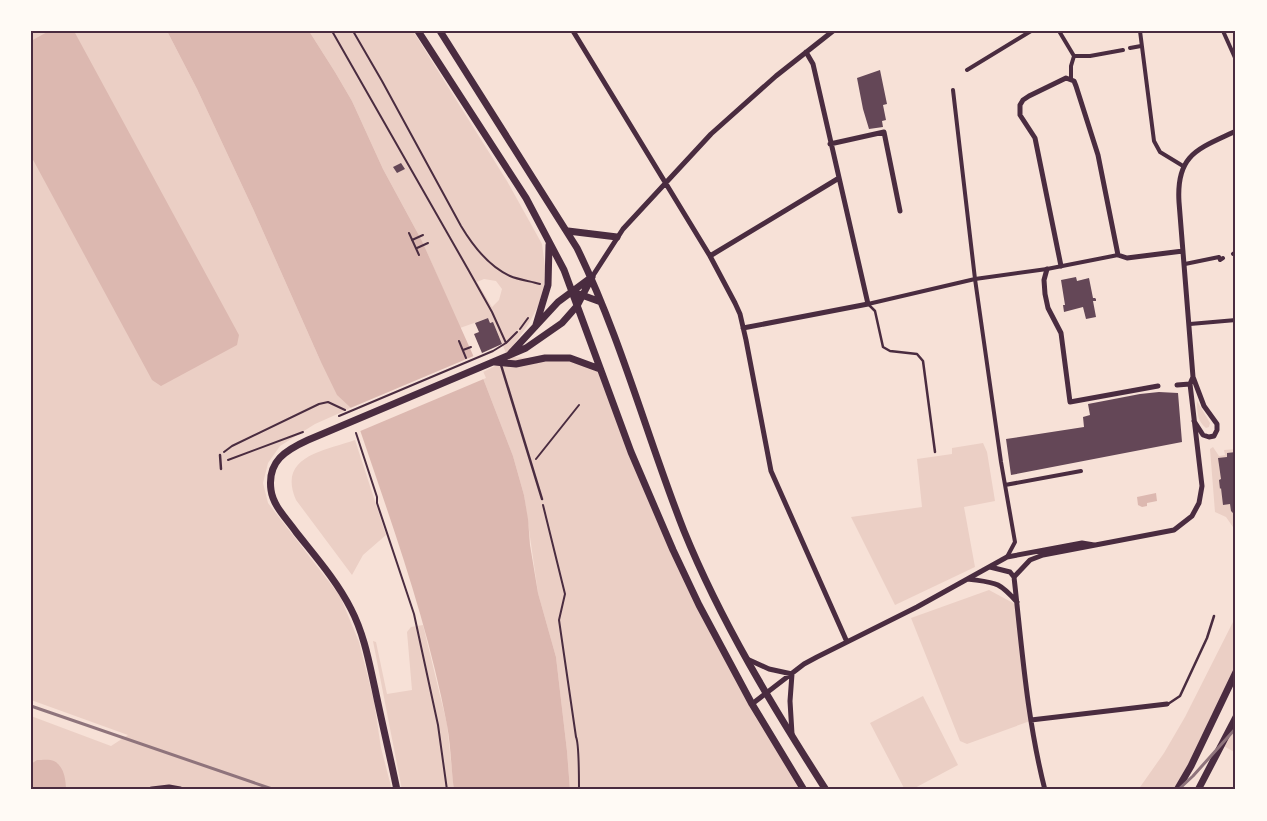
<svg xmlns="http://www.w3.org/2000/svg" width="1267" height="821" font-family="Ubuntu,sans-serif">
	<style>
		.green { fill: #ebcfc5; fill-rule: evenodd }
		.water { fill: #dcb8b0 }
		.pier { fill: #f7e1d7 }
		.building { fill: #644757 }
		.lines { fill: none; stroke-linecap: round; stroke-linejoin: round }
		.path { stroke: #4a2c40; stroke-width: 2 }
		.service { stroke: #4a2c40; stroke-width: 2.5 }
		.pedestrian { stroke: #4a2c40; stroke-width: 4 }
		.minor { stroke: #4a2c40; stroke-width: 5 }
		.secondary { stroke: #4a2c40; stroke-width: 7 }
		.rail { stroke: #8f747c; stroke-width: 3 }
		.neatline { fill: none; stroke: #4a2c40; stroke-width: 2 }
	</style>
	<rect width="100%" height="100%" fill="#f7e1d7"/>
	<path class="green" d="M31,31H167L197,89L254,211L320,360L351,408L315,424L280,446L268,463L263,483L268,503L340,596L359,642L374,701L381,748L392,790H31V716L111,746L128,735L31,700Z
		M309,31H413L507,181L542,244L545,266L544,286L538,306L528,325L509,351L506,353L493,322L491,323L488,318L460,328L422,241L383,169L352,101L335,72ZM484,279L496,281L502,289L499,300L492,307L477,282Z
		M513,357L571,361L599,371L699,606L802,790H570L567,751L556,657L538,593L524,495L513,456L481,373Z
		M1197,401L1210,423L1209,427L1206,428C1197,421 1197,411 1197,401Z
		M355,440L386,535L363,555L352,575L296,500C277,456 324,451 355,440Z
		M983,443L987,452L995,501L964,507L975,567L895,605L851,517L922,507L917,459L952,454V448Z
		M1213,447L1219,456L1225,455L1224,450L1236,449L1235,530L1226,517L1215,512L1210,449Z
		M989,590L1015,604L1030,721L967,744L960,741L911,618Z
		M1236,616V671L1176,790H1138L1164,753L1185,717Z
		M423,625L447,724L454,790H402L373,641L376,642L387,694L412,690L407,632L411,627Z
		M923,696L958,765L911,790H905L870,723Z
		M1236,719V753L1222,745Z"/>
	<path class="water" d="M49,31H74L239,335L237,345L161,386L152,380L31,156V41Z
		M167,31H309L335,72L352,101L383,169L422,241L481,373L513,456L524,495L528,519L530,545L538,593L556,657L567,751L570,790H454C451,768 451,747 447,725C428,624 393,527 360,430L351,408L337,395L320,360L254,211L197,89Z
		M1156,493L1157,501L1147,503V506L1142,507L1138,505L1137,497Z
		M37,760C42,760 50,759 54,761C64,766 66,780 66,790H31V764Z"/>
	<path class="pier" d="M476,355L486,378L358,432L348,409Z"/>
	<path class="building" d="M880,70L887,104L883,105L886,120L882,121L883,127L869,129L863,109L857,78Z
		M401,163L405,169L397,173L393,167Z
		M1076,277L1077,281L1089,278L1093,298H1095L1096,299V301H1093L1096,317L1086,319L1083,307L1064,312L1063,305H1065L1061,280Z
		M488,318L490,323L493,322L502,344L482,353L474,334L479,332L475,323Z
		M1159,392L1178,393L1182,442L1011,475L1006,439L1084,427L1083,417L1090,415L1088,404L1140,394Z
		M1236,452V514H1234L1231,511L1230,504L1223,505L1221,488L1220,489L1219,480L1221,479L1218,458L1227,457V453Z"/>
	<g class="lines">
		<path class="path" d="M332,31L469,271L492,312L506,343
			M353,31L382,81L461,226C473,246 488,266 510,276C519,280 531,281 540,284
			M409,233L419,255
			M412,240L423,235
			M417,248L428,243
			M520,329L528,318
			M459,341L466,358
			M463,350L471,347
			M339,416L493,351L506,343L517,332
			M356,433L377,497V503L414,614L438,725L447,790
			M224,452L232,446L319,404L328,402L345,410
			M536,459L579,405
			M228,460L303,432
			M543,505L565,594L559,620L576,737C579,743 579,780 579,790"/>
		<path class="service" d="M869,305L875,311L883,347L890,351L917,354L923,361L935,452
			M501,365L542,499
			M220,455L221,469
			M1168,704L1180,696L1207,638L1214,616"/>
		<path class="pedestrian" d="M1059,31L1074,56L1071,66V79
			M1140,31L1154,141L1160,152L1183,166
			M1223,31L1236,60
			M1130,48L1141,46
			M1074,56H1090L1123,50
			M967,70L1031,31
			M953,90L975,279L1001,462L1015,542L1007,557
			M1233,254L1236,252
			M1185,264L1219,257L1220,260L1223,258
			M868,304L975,279L1047,269L1118,255
			M1190,324L1236,320
			M1005,485L1081,471"/>
		<path class="minor" d="M573,31L710,256L735,303L740,314L746,340L771,471L847,642
			M830,144L884,132L900,211
			M710,256L839,178
			M1061,266L1035,138L1020,115V105L1023,100L1029,96L1066,78L1074,81L1076,86L1098,155L1118,255L1127,258L1183,251
			M1047,269L1044,280L1045,294L1048,308L1061,333L1070,402L1158,386
			M592,277L623,229L711,134L776,76L833,31
			M743,328L868,304L813,64L806,52
			M1177,385L1190,384
			M1194,421L1203,435L1209,437L1214,436L1217,430V424L1204,406L1193,377L1179,202C1176,154 1198,149 1236,131
			M990,567L1010,572L1014,577
			M1014,577L1030,560L1043,555L1174,530L1192,516L1199,503L1202,486L1190,384L1193,377
			M1014,577C1022,648 1027,720 1045,790
			M968,579C996,583 998,581 1017,602
			M747,659L769,669L792,674
			M752,704L804,664L817,657L917,607L1007,557L1082,543L1094,545
			M1031,720L1167,704
			M792,734L790,701L792,674"/>
		<path class="secondary" d="M418,31L526,198L564,270L631,452L673,550L699,605L752,704L804,790
			M440,31L577,248C621,338 647,437 684,531C721,622 773,707 826,790
			M568,231L617,237
			M579,294L601,302
			M536,325L548,285L549,245
			M510,354L558,302L589,279
			M495,362L516,364L545,358H570L600,369
			M152,790L169,788L180,790
			M397,790C390,756 382,723 375,689C369,662 364,634 351,609C337,581 315,556 296,532C287,519 273,506 271,490C267,461 286,450 308,440L526,348L562,323L577,306L592,277
			M1177,790L1191,766L1236,672
			M1198,790L1236,717"/>
		<path class="rail" d="M31,706L275,790
			M1178,790L1193,776L1236,728"/>
	</g>
	<rect width="1267" height="821" fill="none" stroke="#fffaf5" stroke-width="65"/>
	<rect x="32" y="32" width="1202" height="756" class="neatline"/>
</svg>
